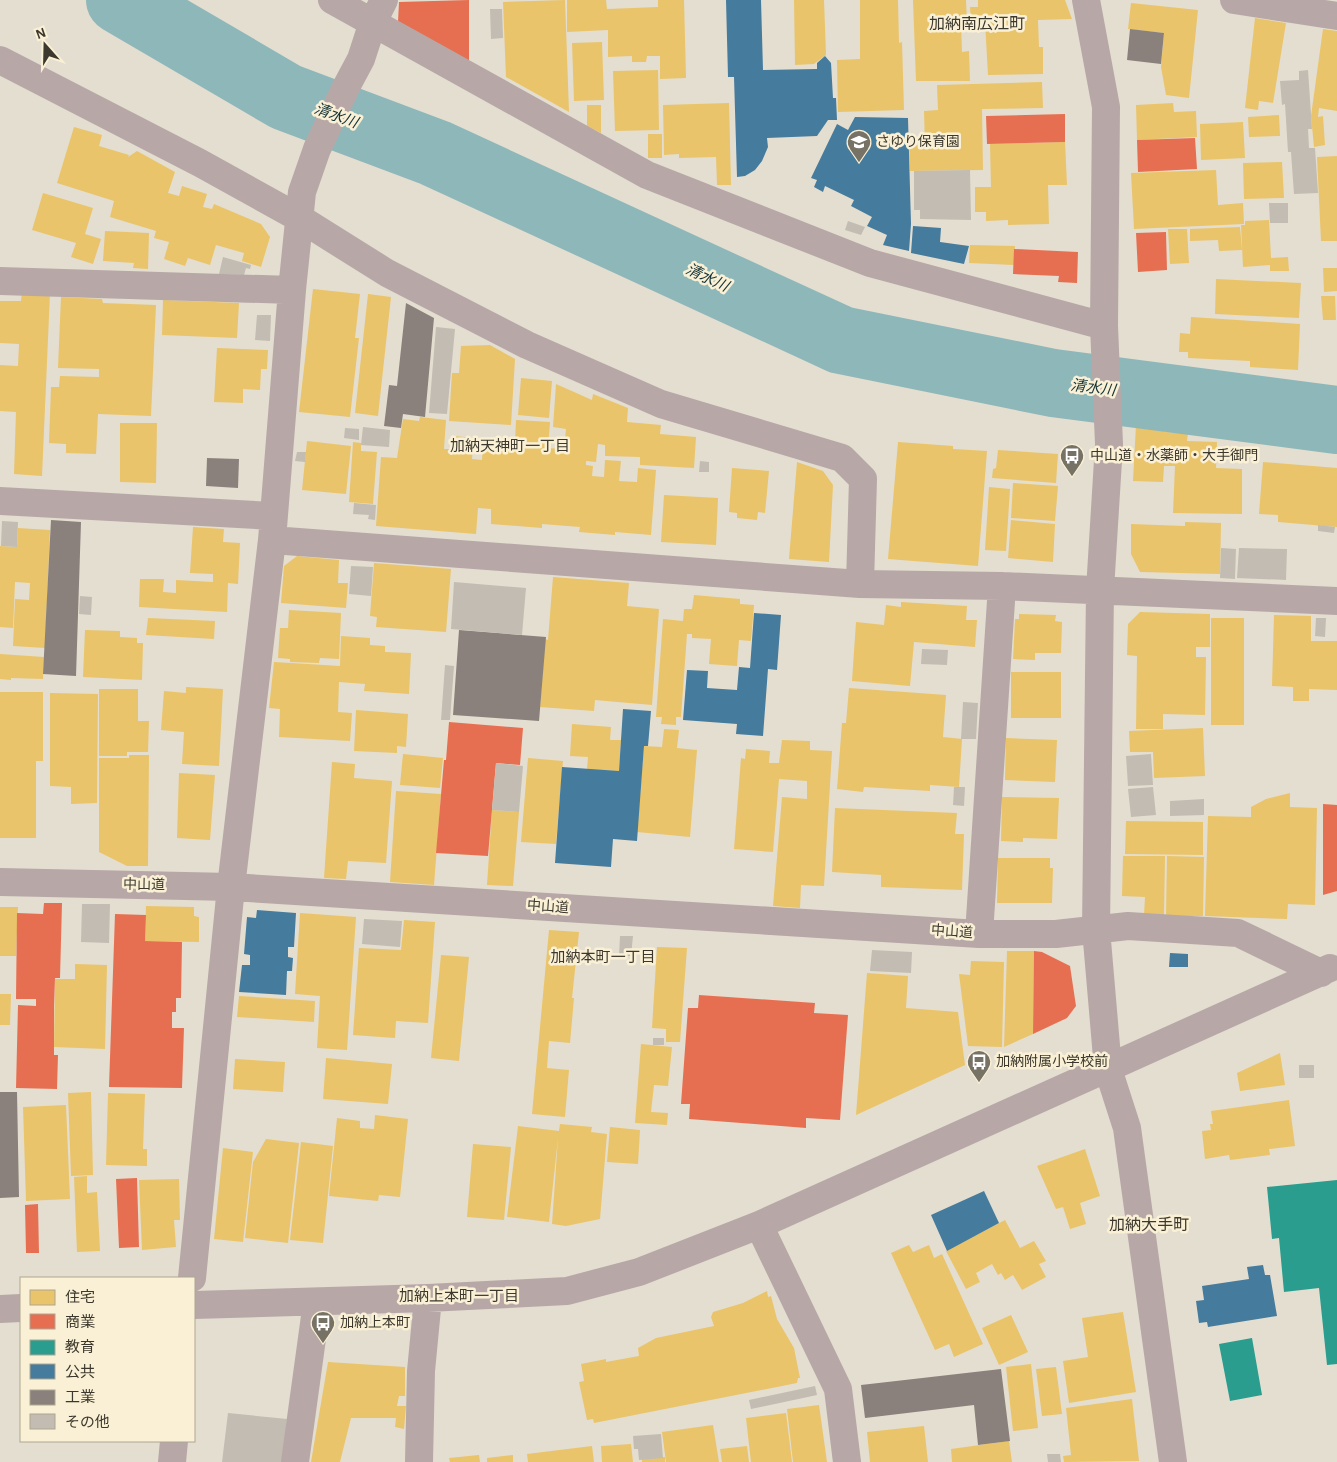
<svg xmlns="http://www.w3.org/2000/svg" width="1337" height="1462" font-family="'Alegreya Sans','Noto Sans JP',sans-serif">
	<style>
		.homes { fill: #e9c46a }
		.shops { fill: #e76f51 }
		.schools { fill: #2a9d8f }
		.public { fill: #457b9d }
		.industry { fill: #8a817c }
		.lines { fill: none; stroke-linecap: round; stroke-linejoin: round }
		.river { stroke: #8eb7ba; stroke-width: 68 }
		.building { fill: #c2bcb2 }
		.minor { stroke: #b7a8a7; stroke-width: 28 }
		.labels { text-anchor: middle; dominant-baseline: central; stroke-width: 5; stroke-linejoin: round; paint-order: stroke }
		.poi-label { font-size: 14px; fill: #3c382d; stroke: #faf0d5; text-anchor: start }
		.street-label { font-size: 14px; fill: #3c382d; stroke: #faf0d5 }
		.water-label { font-size: 15px; font-style: italic; fill: #113136; stroke: #faf0d5 }
		.neighbourhood-label { font-size: 15px; fill: #3c382d; stroke: #faf0d5 }
		.quarter-label { font-size: 16px; fill: #3c382d; stroke: #faf0d5 }
	</style>
	<rect width="100%" height="100%" fill="#e4ded0"/>
	<path class="homes" d="M565,0L569,112L506,77L503,2Z
		M567,0H606L607,9L658,7V0H684L686,78L660,79V56H647L646,62H632V56L608,57V30L567,32Z
		M794,0H824L826,55L814,64L795,65Z
		M860,0H898L899,43L902,42L904,110L838,112L837,60L860,59Z
		M913,0H966L967,24H961L962,52L969,51L970,81H916Z
		M978,0H1065L1072,19L1038,20L1039,47H1043V74L988,75L985,22L971,23L970,7H978Z
		M1131,3L1198,10L1189,98L1166,95L1161,67L1164,33L1128,29Z
		M1255,18L1286,23L1273,103L1259,101L1258,110L1245,108Z
		M1323,29L1337,31V111L1319,108L1318,117L1323,116L1325,145L1314,147L1311,116Z
		M602,42L604,100L574,101L572,43Z
		M658,70L659,130L615,131L613,71Z
		M1042,82L1043,108L982,109L983,170L910,171L909,145H925L924,111L938,110L937,85Z
		M729,103L731,185H717L716,157L679,158V154L664,155L663,105Z
		M1173,103L1174,112L1196,111L1197,137L1137,140L1136,105Z
		M587,105H601V133L587,126Z
		M1279,115L1280,136L1249,137L1248,117Z
		M1243,122L1245,158L1201,160L1200,124Z
		M74,127L102,135L99,146L129,155L128,157L137,151L175,172L168,193L179,196L182,186L207,194L203,207L212,209L214,204L261,224L270,237L261,267L242,261L244,253L216,245L210,265L188,258L185,266L164,259L169,242L154,238L156,231L110,217L114,201L57,183Z
		M648,134H662V158H648Z
		M1065,142L1067,185H1048L1049,224L1008,225V220L986,221V212H975V187H991L990,144Z
		M1337,156V241H1321L1317,157Z
		M1282,162L1284,198L1244,199L1243,163Z
		M1216,170L1218,205L1243,203L1244,224L1134,229L1131,173Z
		M43,193L93,208L85,234L101,239L93,264L71,257L76,243L32,230Z
		M1269,220L1271,258L1288,257L1289,271H1270V265L1243,267L1241,225H1245V221Z
		M1240,227L1242,250L1219,251L1218,240L1190,241V229Z
		M1168,229H1187L1189,263L1170,264Z
		M105,231L149,233L148,269L133,268L134,263L103,261Z
		M970,245L1015,246L1014,265L969,263Z
		M1323,268H1337V291L1324,292Z
		M1216,279L1301,283L1299,318L1215,314Z
		M313,289L360,294L355,338H359L350,417L299,412Z
		M22,291L50,293L42,476L14,474L16,412L0,411V365L18,366L19,344L0,343V301H21Z
		M368,294L391,297L378,416L355,413Z
		M1321,296H1335L1336,320H1323Z
		M61,297L102,299L103,303L156,305L151,416L98,414L96,454L66,453V444L49,443L51,387H59L60,376L99,377V369L58,368Z
		M163,300L239,303L237,338L162,335Z
		M1191,317L1300,324L1298,370L1250,367V361L1188,358V352H1179L1180,333L1190,334Z
		M490,345L515,359L511,425L449,421L452,373H459L461,346Z
		M217,348L268,350L267,369H261L260,390L243,389V403L214,402Z
		M521,378L552,381L549,418L518,415Z
		M556,384L592,400L593,394L628,408L627,422L661,425L660,434L696,437L694,468L640,465V457L605,456V445L598,444L596,462L586,461V465L593,466L592,476L604,477L605,460L621,461L619,481L637,482L638,468L656,470L651,535L615,532V535L579,532L580,527L542,524V528L491,524V509L478,508L476,534L376,526L381,457L397,458L403,419L419,421L420,417L446,420L444,449H453L454,436L474,438L472,459L482,460L483,440L515,443L516,420L550,422L548,448L564,449L566,429L553,427Z
		M120,423H157L156,483L120,482Z
		M1136,425L1164,426V432L1188,433L1187,441L1217,442L1216,468L1242,469V514L1173,513L1175,466H1164L1163,482L1133,481Z
		M307,441L351,446L346,494L302,490Z
		M353,442L361,443V451L377,452L373,504L349,502Z
		M898,442L953,446V449L987,451L978,566L888,559Z
		M998,450L1058,454L1056,483L992,478L993,469L996,468Z
		M797,462L823,471L833,485L829,562L789,559Z
		M1263,462L1337,468V527L1278,522V515L1259,514Z
		M732,468L769,471L765,513L758,512L757,520L737,518V513L729,512Z
		M1013,483L1058,486L1055,521L1011,518Z
		M989,487L1010,489L1006,551L985,550Z
		M664,495L718,498L716,545L661,542Z
		M1011,520L1055,524L1053,562L1008,558Z
		M1185,522L1221,523L1220,574L1140,572L1131,554V524L1185,526Z
		M193,527L224,529L223,542L240,543L238,584L228,583L227,612L139,607L140,579H164L163,592L176,593V580L213,582V574L190,573Z
		M18,528L50,530L45,648L13,646L15,599L29,600L30,583L15,582L13,628L0,627V546L17,547Z
		M297,556L339,560L338,583H348L346,608L281,603L284,566Z
		M374,563L451,569L446,632L376,627L377,617L370,616Z
		M553,577L629,583L627,606L659,609L652,705L595,700L594,711L540,707L545,639L548,640Z
		M694,595L740,599V604L754,605L751,641L739,640L737,666L709,664L711,639L692,638V634H687L681,717H676V725L661,724L662,717H656L663,619L683,621L684,609H692Z
		M901,602L967,606L966,620H977L975,647L914,642L910,686L852,681L856,622L884,625L886,605L901,607Z
		M289,610L341,613L339,659L320,658L319,663L290,662V659L278,658L280,628H288Z
		M1140,612L1210,614V647H1196V657H1206L1205,715L1163,714V729H1136L1137,656L1127,655L1128,624Z
		M1019,614L1056,615L1055,621L1062,622L1061,653H1035V660L1013,659L1015,619H1019Z
		M1274,615L1311,616V641H1337V690L1309,689V701H1293V687L1272,686Z
		M148,618L215,621L214,639L146,635Z
		M1211,618H1244V725H1211Z
		M85,630L120,631V637L137,638V643H143L142,680L83,677Z
		M341,636L370,638V645L385,646V652L411,653L409,694L364,691L365,684L339,682L338,712L352,713L350,741L279,737L280,709L269,708L274,662L340,666Z
		M0,654L44,657L43,679L11,678V680L0,679Z
		M1011,672H1061V718H1011Z
		M186,687L223,689L219,766L182,764L184,732L161,730L164,691L186,693Z
		M849,688L946,695L943,737L962,739L959,787L930,785V791L864,787L863,792L837,789L842,723H846Z
		M99,689H138V721H149L148,752H127V756H99Z
		M0,692H43V761H36V838H0Z
		M50,693L98,694L97,803L71,804V787L50,786Z
		M356,710L408,714L406,747L397,746V753L354,751Z
		M572,724L611,727L610,740H621L619,771L587,770L588,757L570,756Z
		M1203,728L1205,776L1154,778L1153,752H1130L1129,731Z
		M664,729L679,730L677,748L697,750L690,837L637,832L644,746L662,747Z
		M1006,738L1057,740L1055,782L1005,780Z
		M782,740L810,741V750L832,751L824,886L801,885L800,908L773,906L782,797L807,799V781L779,779L773,852L734,849L741,758L745,759L746,749L770,751L769,763H779Z
		M403,754L443,758L440,788L400,785Z
		M129,755H149L148,866H127L99,852V758H129Z
		M528,758L563,761L556,844L521,842Z
		M332,762L355,764L354,778L392,781L386,863L348,861L346,879L324,878Z
		M179,773L215,775L210,840L177,838Z
		M396,791L441,794L434,885L390,882Z
		M1290,793V807L1317,808L1315,905L1288,904L1287,919L1205,916L1208,816L1251,817V807L1266,799Z
		M1002,797L1059,798L1057,839L1023,838V842L1001,841Z
		M835,808L957,813L955,834H964L962,890L881,887V875L832,872Z
		M492,810L519,812L513,886L487,885Z
		M1126,821L1203,822V855L1125,854Z
		M1123,856H1165L1164,915H1144L1145,897L1122,896Z
		M1167,856L1204,857L1203,916H1166Z
		M998,858H1050V868H1053L1052,903H997Z
		M146,906L194,907V916L199,917V942L145,941Z
		M0,907H18L16,956H0Z
		M300,913L356,917L347,1050L317,1048L320,996L295,994Z
		M404,920L435,922L428,1023L396,1021L395,1038L353,1035L359,948L401,950Z
		M549,930L579,932L572,998H574L570,1043L549,1041L547,1068L569,1070L565,1117L532,1114Z
		M657,947L687,948L680,1042H666V1029L652,1028Z
		M1007,951H1034L1033,1034L1004,1047Z
		M441,955L469,957L459,1061L431,1058Z
		M971,961L1004,962L1002,1047L968,1046L959,974L970,975Z
		M75,964L107,965L105,1049L54,1047L55,979H75Z
		M867,973L908,976L906,1008L958,1012L965,1065L856,1115Z
		M0,994H11L10,1025H0Z
		M239,996L315,1001L314,1022L237,1017Z
		M641,1044L672,1047L668,1086L654,1085L651,1112L668,1113L667,1125L635,1123Z
		M1280,1053L1285,1085L1240,1091L1237,1073Z
		M326,1058L392,1064L388,1104L323,1099Z
		M235,1059L285,1062L283,1092L233,1089Z
		M91,1092L93,1175L71,1176L68,1093Z
		M108,1093L145,1094L143,1149H147V1166L106,1165Z
		M1289,1100L1295,1146L1269,1149L1270,1155L1230,1160L1229,1155L1205,1159L1202,1131L1211,1130L1210,1124H1213L1211,1111Z
		M66,1105L70,1199L26,1201L23,1107Z
		M375,1115L408,1119L400,1197L379,1195L378,1201L329,1196L337,1118L360,1121V1128L374,1129Z
		M560,1124L592,1127L591,1132L607,1134L600,1219L566,1226L552,1224L558,1138L549,1222L507,1217L518,1126L559,1131Z
		M610,1127L640,1130L638,1164L607,1162Z
		M266,1139L299,1143L288,1243L245,1238L253,1162Z
		M301,1142L333,1146L323,1243L290,1240Z
		M473,1144L511,1147L504,1220L467,1217Z
		M223,1148L253,1152L243,1242L214,1239Z
		M1085,1149L1100,1196L1080,1203L1086,1224L1070,1229L1063,1207L1056,1209L1037,1166Z
		M87,1176V1193L97,1192L100,1251L77,1252L74,1177Z
		M179,1179L180,1220H174L176,1247L142,1250L139,1180Z
		M1005,1220L1020,1248L1034,1241L1046,1261L1039,1264L1046,1277L1022,1290L1013,1275L1005,1280L1001,1273L998,1275L992,1264L976,1273L980,1282L966,1289L946,1251Z
		M909,1245L913,1252L929,1245L934,1258L942,1254L983,1344L954,1357L949,1344L935,1350L891,1253Z
		M767,1291L768,1297L771,1296L777,1319L794,1348L800,1378H798L797,1383L594,1423L593,1419L587,1420L579,1382L584,1381L581,1364L606,1359V1362L639,1356L638,1348L656,1338L714,1326L711,1317L713,1312L743,1303Z
		M1123,1312L1136,1392L1069,1403L1063,1361L1088,1357L1082,1318Z
		M1011,1315L1028,1352L999,1365L982,1328Z
		M328,1362L405,1367V1396H399L397,1406H406L404,1429L395,1427L396,1418H351L340,1462H311Z
		M1031,1364L1038,1428L1013,1431L1006,1367Z
		M1056,1367L1062,1414L1042,1416L1036,1369Z
		M1132,1399L1139,1461L1064,1462L1063,1456L1071,1455L1066,1408Z
		M819,1405L827,1462H793L787,1409Z
		M786,1413L792,1462H751L746,1418Z
		M713,1425L719,1462H666L662,1432Z
		M924,1426L928,1462H870L867,1432Z
		M1009,1441L1012,1462H952L951,1449Z
		M631,1444L633,1462H602L601,1446Z
		M592,1446L594,1462H528L527,1454Z
		M747,1446L749,1462H722L720,1449Z
		M479,1455L480,1462H450L449,1458Z
		M513,1455V1462H487V1458Z
		M665,1457V1462H642V1459Z"/>
	<path class="shops" d="M469,0V61L398,22L399,2Z
		M1065,114V142L987,144L986,116Z
		M1195,138L1197,169L1138,172L1137,140Z
		M1166,232L1167,270L1138,272L1136,233Z
		M1014,249L1078,252L1077,283L1058,282L1059,276L1013,274Z
		M449,722L523,728L520,765L496,763L488,856L436,853L444,760H446Z
		M1323,804L1337,805V891L1323,895Z
		M44,903H62L60,978H55L54,1006V1055H58L57,1089L16,1088L18,1005L36,1006V999H16L17,913L43,914Z
		M115,914L146,915L145,941L182,942L181,998H176V1012H172V1028H184L182,1088L109,1087Z
		M1034,951L1042,952L1070,966L1076,1006L1067,1018L1033,1034Z
		M699,995L815,1003L814,1013L848,1015L840,1120L806,1118V1128L689,1119L690,1104H681L688,1008H698Z
		M137,1178L139,1247L119,1248L116,1179Z
		M38,1204L39,1253H26L25,1205Z"/>
	<path class="schools" d="M1337,1180V1364L1327,1365L1319,1288L1284,1292L1279,1238L1272,1239L1267,1187Z
		M1252,1338L1262,1395L1230,1401L1219,1344Z"/>
	<path class="public" d="M726,0H761L763,70L817,69V63L825,56L831,63L833,98H836L837,120H828L817,136L767,138L768,147L762,161L755,170L745,176L737,177L734,77H728Z
		M855,117L908,118L911,224L909,251L883,245L887,235L867,226L872,217L851,206L854,200L825,186L823,192L814,187L817,180L811,178L837,124L848,130Z
		M913,226L941,228L940,242L969,246L964,264L911,253Z
		M754,613L781,615L777,670L768,669L763,736L736,734L737,724L683,720L687,670L708,671L707,688L737,690L739,667L750,668Z
		M623,709L651,711L648,746H644L637,841L613,839L611,867L555,863L562,767L619,771Z
		M257,910L296,913L294,947H288V957L293,958L292,971H287L286,995L239,992L242,965H250V955L244,954L247,917L256,918Z
		M1170,953L1188,954V967H1169Z
		M984,1191L999,1223L947,1251L931,1215Z
		M1263,1265L1265,1275H1270L1277,1316L1208,1327L1207,1322L1199,1323L1196,1301L1204,1300L1202,1286L1249,1279L1247,1267Z"/>
	<path class="industry" d="M1130,29L1164,33L1161,64L1127,60Z
		M406,303L434,318L425,417L403,414L401,428L384,426L389,385L397,386Z
		M207,458L239,459L238,488L206,486Z
		M51,520L81,522L76,676L43,674Z
		M459,630L546,637L539,721L453,715Z
		M0,1092H17L19,1197L0,1198Z
		M1001,1369L1010,1441L978,1445L974,1405L865,1418L861,1385Z"/>
	<g class="lines">
		<path class="river" d="M120,0L286,97L435,153L841,340L1053,383L1337,420"/>
	</g>
	<path class="building" d="M490,9H502L503,38L491,39Z
		M1308,70L1312,129H1308L1309,148H1315L1318,193L1294,194L1291,152H1288L1285,104L1282,105L1280,81L1299,80V71Z
		M970,170L971,220L920,219V210H914V171Z
		M1269,203H1288V223H1270Z
		M848,221L865,227L861,235L845,230Z
		M223,257L251,265L250,269L246,268L244,275L219,274Z
		M257,315H271L270,341L255,340Z
		M436,327L455,329L447,414L429,413Z
		M363,427L390,430L389,447L361,445Z
		M345,428L359,429V440L344,438Z
		M297,452H306L305,462L295,461Z
		M700,461L709,462V472H699Z
		M354,503L376,505L375,520L368,519L369,515L353,514Z
		M2,521L18,522L17,547L1,546Z
		M1318,525L1335,527L1334,533L1318,531Z
		M1221,548L1236,549L1235,579L1220,578Z
		M1239,548L1287,549L1286,580L1237,578Z
		M351,566L373,567L371,596L349,594Z
		M454,582L526,588L522,635L451,629Z
		M80,596L92,597L91,615L79,614Z
		M1316,618H1326L1325,637L1315,636Z
		M922,649L948,650L947,665L921,664Z
		M445,665L454,666L450,720H441Z
		M963,702L978,703L976,739H961Z
		M1151,754L1153,785L1128,786L1126,756Z
		M496,763L523,766L519,812L492,810Z
		M954,787H965L964,806L953,805Z
		M1153,787L1156,815L1131,817L1128,789Z
		M1204,799V815L1170,816V801Z
		M82,904H110L109,943L81,942Z
		M364,919L402,921L400,947L362,944Z
		M620,936H633L631,956H619Z
		M872,950L912,952L911,973L870,971Z
		M653,1038H664V1045H653Z
		M1299,1065H1314V1078H1299Z
		M815,1386L817,1395L751,1409L749,1400Z
		M228,1413L287,1419L283,1462H222Z
		M661,1434L663,1458L639,1460L638,1449H634L633,1436Z
		M1047,1454H1060L1061,1462H1048Z"/>
	<g class="lines">
		<path class="minor" d="M332,0L647,175L870,263L1104,326
			M1086,0L1106,107L1104,326L1109,444L1100,590L1096,929L1108,1069L1127,1128L1173,1462
			M1234,0L1337,16
			M0,60L200,163L301,219L387,273L527,345L661,404L842,458L863,479L860,584
			M0,281L292,290
			M0,501L273,516
			M272,540L860,584L1002,586L1337,601
			M0,882L231,887L979,934H1056L1128,926L1238,933L1321,973
			M979,934L1002,586
			M759,1225L838,1389L847,1462
			M192,1278L231,887L272,540L292,290L302,192L317,149L345,89L361,59L373,22L384,0
			M194,1305L428,1298L567,1291L639,1272L759,1225L1330,968
			M0,1309L21,1308
			M172,1462L174,1441
			M295,1462L317,1302
			M419,1462L421,1371L428,1298"/>
	</g>
	<defs>
		<g id="school-pin" transform="scale(1.25)"><path d="M0 17L-7.5 6A9.5 9.5 0 1 1 7.5 6Z" fill="#777266" stroke="#faf0d5"/><path d="M0-5L7-2L0 1L-7-2ZM-4 1L0 2.5L4 1V4Q0 6-4 4Z" fill="#fff"/></g>
		<g id="bus-pin" transform="scale(1.25)"><path d="M0 17L-7.5 6A9.5 9.5 0 1 1 7.5 6Z" fill="#777266" stroke="#faf0d5"/><path d="M-5-6H5V4H4V6H2V4H-2V6H-4V4H-5ZM-3.5-4V0h7V-4ZM-3.5 1.2v1.5H-2V1.2ZM2 1.2v1.5H3.5V1.2Z" fill="#fff"/></g>
	</defs>
	<g fill-rule="evenodd">
		<use href="#school-pin" x="859" y="142"/>
		<use href="#bus-pin" x="1072" y="456"/>
		<use href="#bus-pin" x="979" y="1062"/>
		<use href="#bus-pin" x="323" y="1323"/>
	</g>
	<g class="labels">
		<g class="poi-label">
			<text x="876" y="142">さゆり保育園</text>
			<text x="1090" y="456">中山道・水薬師・大手御門</text>
			<text x="996" y="1062">加納附属小学校前</text>
			<text x="340" y="1323">加納上本町</text>
		</g>
		<g class="street-label">
			<text transform="translate(144 885) rotate(1)">中山道</text>
			<text transform="translate(548 907) rotate(4)">中山道</text>
			<text transform="translate(952 932) rotate(4)">中山道</text>
		</g>
		<g class="water-label">
			<text transform="translate(336 116) rotate(20)">清水川</text>
			<text transform="translate(707 278) rotate(25)">清水川</text>
			<text transform="translate(1093 388) rotate(7)">清水川</text>
		</g>
		<g class="neighbourhood-label">
			<text x="510" y="446">加納天神町一丁目</text>
			<text x="603" y="957">加納本町一丁目</text>
			<text x="459" y="1296">加納上本町一丁目</text>
		</g>
		<g class="quarter-label">
			<text x="977" y="24">加納南広江町</text>
			<text x="1149" y="1225">加納大手町</text>
		</g>
	</g>
	<rect x="20" y="1277" width="175" height="165" fill="#faf0d5" stroke="#aea692"/>
	<rect x="30" y="1290" width="25" height="15" fill="#e9c46a" stroke="#aea692"/>
	<text x="65" y="1302" font-size="15" fill="#3c382d">住宅</text>
	<rect x="30" y="1314" width="25" height="15" fill="#e76f51" stroke="#aea692"/>
	<text x="65" y="1327" font-size="15" fill="#3c382d">商業</text>
	<rect x="30" y="1340" width="25" height="15" fill="#2a9d8f" stroke="#aea692"/>
	<text x="65" y="1352" font-size="15" fill="#3c382d">教育</text>
	<rect x="30" y="1364" width="25" height="15" fill="#457b9d" stroke="#aea692"/>
	<text x="65" y="1377" font-size="15" fill="#3c382d">公共</text>
	<rect x="30" y="1390" width="25" height="15" fill="#8a817c" stroke="#aea692"/>
	<text x="65" y="1402" font-size="15" fill="#3c382d">工業</text>
	<rect x="30" y="1414" width="25" height="15" fill="#c2bcb2" stroke="#aea692"/>
	<text x="65" y="1427" font-size="15" fill="#3c382d">その他</text>
	<g transform="translate(45 45) rotate(340)" stroke="#faf0d5" stroke-width="4" paint-order="stroke">
	<path d="M0-4L9 19L0 12L-9 19Z" fill="#3c382d"/>
	<text y="-8" font-size="14" font-weight="bold" text-anchor="middle" fill="#3c382d">N</text>
	</g>
</svg>
